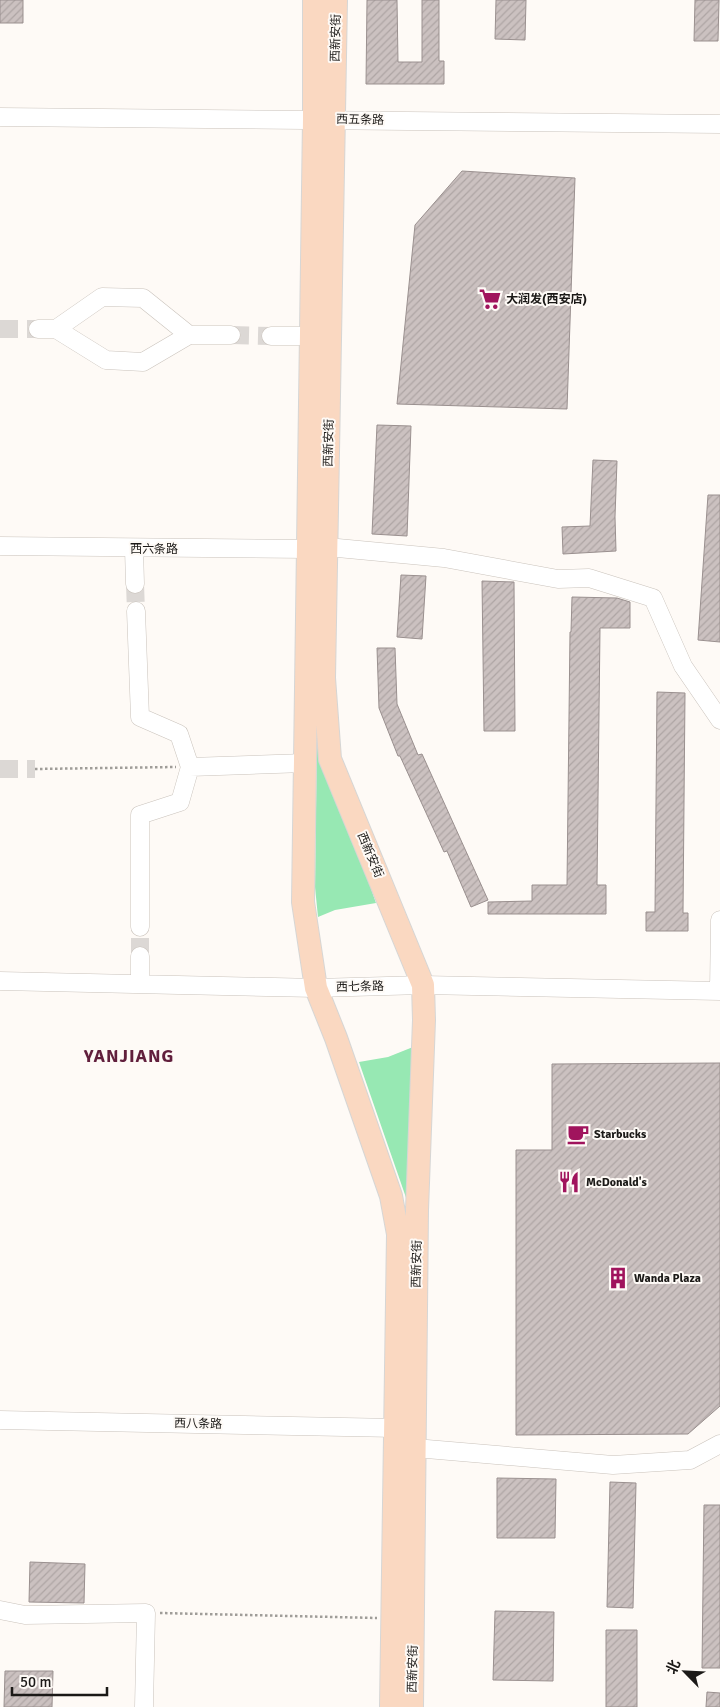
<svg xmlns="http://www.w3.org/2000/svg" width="720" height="1707" font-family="Signika,'Noto Sans SC',sans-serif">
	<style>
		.grass { fill: #97e8b3 }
		.building { fill: url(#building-hatch); stroke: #9a908f }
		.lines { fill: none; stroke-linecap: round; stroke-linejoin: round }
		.minor-tunnel { stroke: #dcd8d5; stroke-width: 18; stroke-dasharray: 18 9; stroke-linecap: butt }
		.minor-casing { stroke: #cac3bc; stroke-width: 19 }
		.major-casing { stroke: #d6d6d5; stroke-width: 24 }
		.path { stroke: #9f9c98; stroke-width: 2.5; stroke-dasharray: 2.5 2.5; stroke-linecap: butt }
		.minor { stroke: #fff; stroke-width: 18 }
		.major { stroke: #fad8c1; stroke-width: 22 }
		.labels { text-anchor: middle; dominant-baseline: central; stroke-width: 4; stroke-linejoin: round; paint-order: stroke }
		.street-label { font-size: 12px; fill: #1b1917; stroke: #fefaf6 }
		.poi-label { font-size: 12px; font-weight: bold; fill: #1b1917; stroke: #fefaf6; text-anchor: start }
		.district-label { font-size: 18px; font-weight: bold; letter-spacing: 1px; fill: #611f3c; stroke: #fefaf6 }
	</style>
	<defs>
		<pattern id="building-hatch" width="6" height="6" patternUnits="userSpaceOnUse" patternTransform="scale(1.25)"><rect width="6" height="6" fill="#cbc1c0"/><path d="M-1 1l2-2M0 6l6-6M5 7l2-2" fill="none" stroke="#aea5a4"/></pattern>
	</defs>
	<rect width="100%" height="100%" fill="#fefaf6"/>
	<path class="grass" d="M317,733L376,903L335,910L318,917L315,887Z
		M413,1047L411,1212L359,1062L388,1057Z"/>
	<path class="building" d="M0,0H23V23H0Z
		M367,0H397L398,62H422V0H439V61H444V84H366Z
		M496,0H526L525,40L495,39Z
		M695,0H719L718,41H694Z
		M462,171L575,178L567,409L397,404L415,225Z
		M377,425L411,426L407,536L372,534Z
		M593,460L617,461L615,517L616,551L563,554L562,527L590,526Z
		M708,495H720V642L698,640Z
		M401,575L426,576L422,639L397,637Z
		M482,581L514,582L515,731H484Z
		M572,597L617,598L630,602V628H600L597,885H606V914H488V902L532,901V885H567L570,632H571Z
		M377,648H395L397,704L418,755L422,754L488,900L471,907L447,851L444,852L400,756H398L379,708Z
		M657,692L685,693L683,913H688V931H646V912H655Z
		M720,1063V1406L688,1434L516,1435V1150H552V1064Z
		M497,1478L556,1479L555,1538H497Z
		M610,1482L636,1483L633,1608L607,1607Z
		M704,1505H720V1668H702Z
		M30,1562L85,1564L84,1603L29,1602Z
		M495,1611L554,1612L553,1681L493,1680Z
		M606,1630H637V1707H606Z
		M5,1671H53L52,1707H4Z
		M707,1692L720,1693V1707H706Z"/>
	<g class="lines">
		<path class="minor-tunnel" d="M0,329H38
			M231,335L271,336
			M135,584L136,611
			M0,769H35
			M140,956V927"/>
		<g class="minor-casing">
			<path id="minor" d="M0,117L720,124
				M38,329H56L106,360L143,362L189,335H231
				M56,329L102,297L143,298L189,335
				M271,336H311
				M0,546L308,549L327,547L444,558L558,579L589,578L653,598L683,666L720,720
				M134,549L135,584
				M136,611L140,717L179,734L190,767L180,802L140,815V927
				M190,767L305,763
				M0,981L316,988L423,985L720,991
				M140,984V956
				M719,991L720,920
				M0,1420L396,1428
				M415,1448L613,1465L690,1460L720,1444
				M0,1610L25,1615L146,1613L144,1707"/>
		</g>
		<g class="major-casing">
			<path id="major" d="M314,0V119L303,902L316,988L336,1038L391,1196L398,1234L391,1707
				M336,0L324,678L330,759L423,985L424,1020L417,1210L412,1707"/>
		</g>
		<path class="path" d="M35,769L176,767
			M160,1613L377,1618"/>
		<use href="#minor" class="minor"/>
		<use href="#major" class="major"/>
	</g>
	<defs>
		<g id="supermarket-bare" transform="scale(1.725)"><path d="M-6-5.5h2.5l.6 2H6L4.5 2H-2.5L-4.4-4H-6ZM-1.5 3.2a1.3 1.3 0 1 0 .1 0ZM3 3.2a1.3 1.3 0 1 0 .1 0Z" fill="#a0145d" stroke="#fefaf6" stroke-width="2.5" paint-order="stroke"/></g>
		<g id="cafe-bare" transform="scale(1.725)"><path d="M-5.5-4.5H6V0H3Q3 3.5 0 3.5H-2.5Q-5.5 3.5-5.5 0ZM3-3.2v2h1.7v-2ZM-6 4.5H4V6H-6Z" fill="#a0145d" stroke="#fefaf6" stroke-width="2.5" paint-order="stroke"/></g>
		<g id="restaurant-bare" transform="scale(1.725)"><path d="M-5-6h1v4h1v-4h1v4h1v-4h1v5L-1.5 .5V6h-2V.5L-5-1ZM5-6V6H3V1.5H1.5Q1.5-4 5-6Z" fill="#a0145d" stroke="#fefaf6" stroke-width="2.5" paint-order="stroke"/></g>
		<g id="building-bare" transform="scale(1.725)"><path d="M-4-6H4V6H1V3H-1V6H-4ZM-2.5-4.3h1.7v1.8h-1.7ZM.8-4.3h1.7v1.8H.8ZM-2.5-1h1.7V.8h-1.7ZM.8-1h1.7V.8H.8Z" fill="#a0145d" stroke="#fefaf6" stroke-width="2.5" paint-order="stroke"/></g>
	</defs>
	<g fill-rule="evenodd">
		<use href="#supermarket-bare" x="490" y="299"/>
		<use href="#cafe-bare" x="578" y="1134"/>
		<use href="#restaurant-bare" x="569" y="1182"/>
		<use href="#building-bare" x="618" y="1278"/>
	</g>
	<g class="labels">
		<g class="street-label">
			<text transform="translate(336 38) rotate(-89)">西新安街</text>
			<text transform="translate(360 120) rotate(1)">西五条路</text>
			<text transform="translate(329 443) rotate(-89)">西新安街</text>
			<text x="154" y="549">西六条路</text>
			<text transform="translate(370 855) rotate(67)">西新安街</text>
			<text transform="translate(360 987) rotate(-1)">西七条路</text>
			<text transform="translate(417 1264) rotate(-89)">西新安街</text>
			<text transform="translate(198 1424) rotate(1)">西八条路</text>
			<text transform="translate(413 1669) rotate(-89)">西新安街</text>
		</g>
		<g class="poi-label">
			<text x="506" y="299">大润发(西安店)</text>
			<text x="594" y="1134">Starbucks</text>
			<text x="586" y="1182">McDonald's</text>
			<text x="634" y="1278">Wanda Plaza</text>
		</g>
		<g class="district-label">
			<text x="129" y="1056">YANJIANG</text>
		</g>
	</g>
	<g transform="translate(685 1672) rotate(294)" stroke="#fefaf6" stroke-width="4" paint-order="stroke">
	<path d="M0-4L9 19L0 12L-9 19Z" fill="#1b1917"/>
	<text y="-8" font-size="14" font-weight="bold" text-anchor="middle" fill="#1b1917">北</text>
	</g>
	<path d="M12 1687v8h95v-8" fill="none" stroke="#1b1917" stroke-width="2.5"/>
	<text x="20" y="1687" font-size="15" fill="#1b1917" stroke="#fefaf6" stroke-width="4" paint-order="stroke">50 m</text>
</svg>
